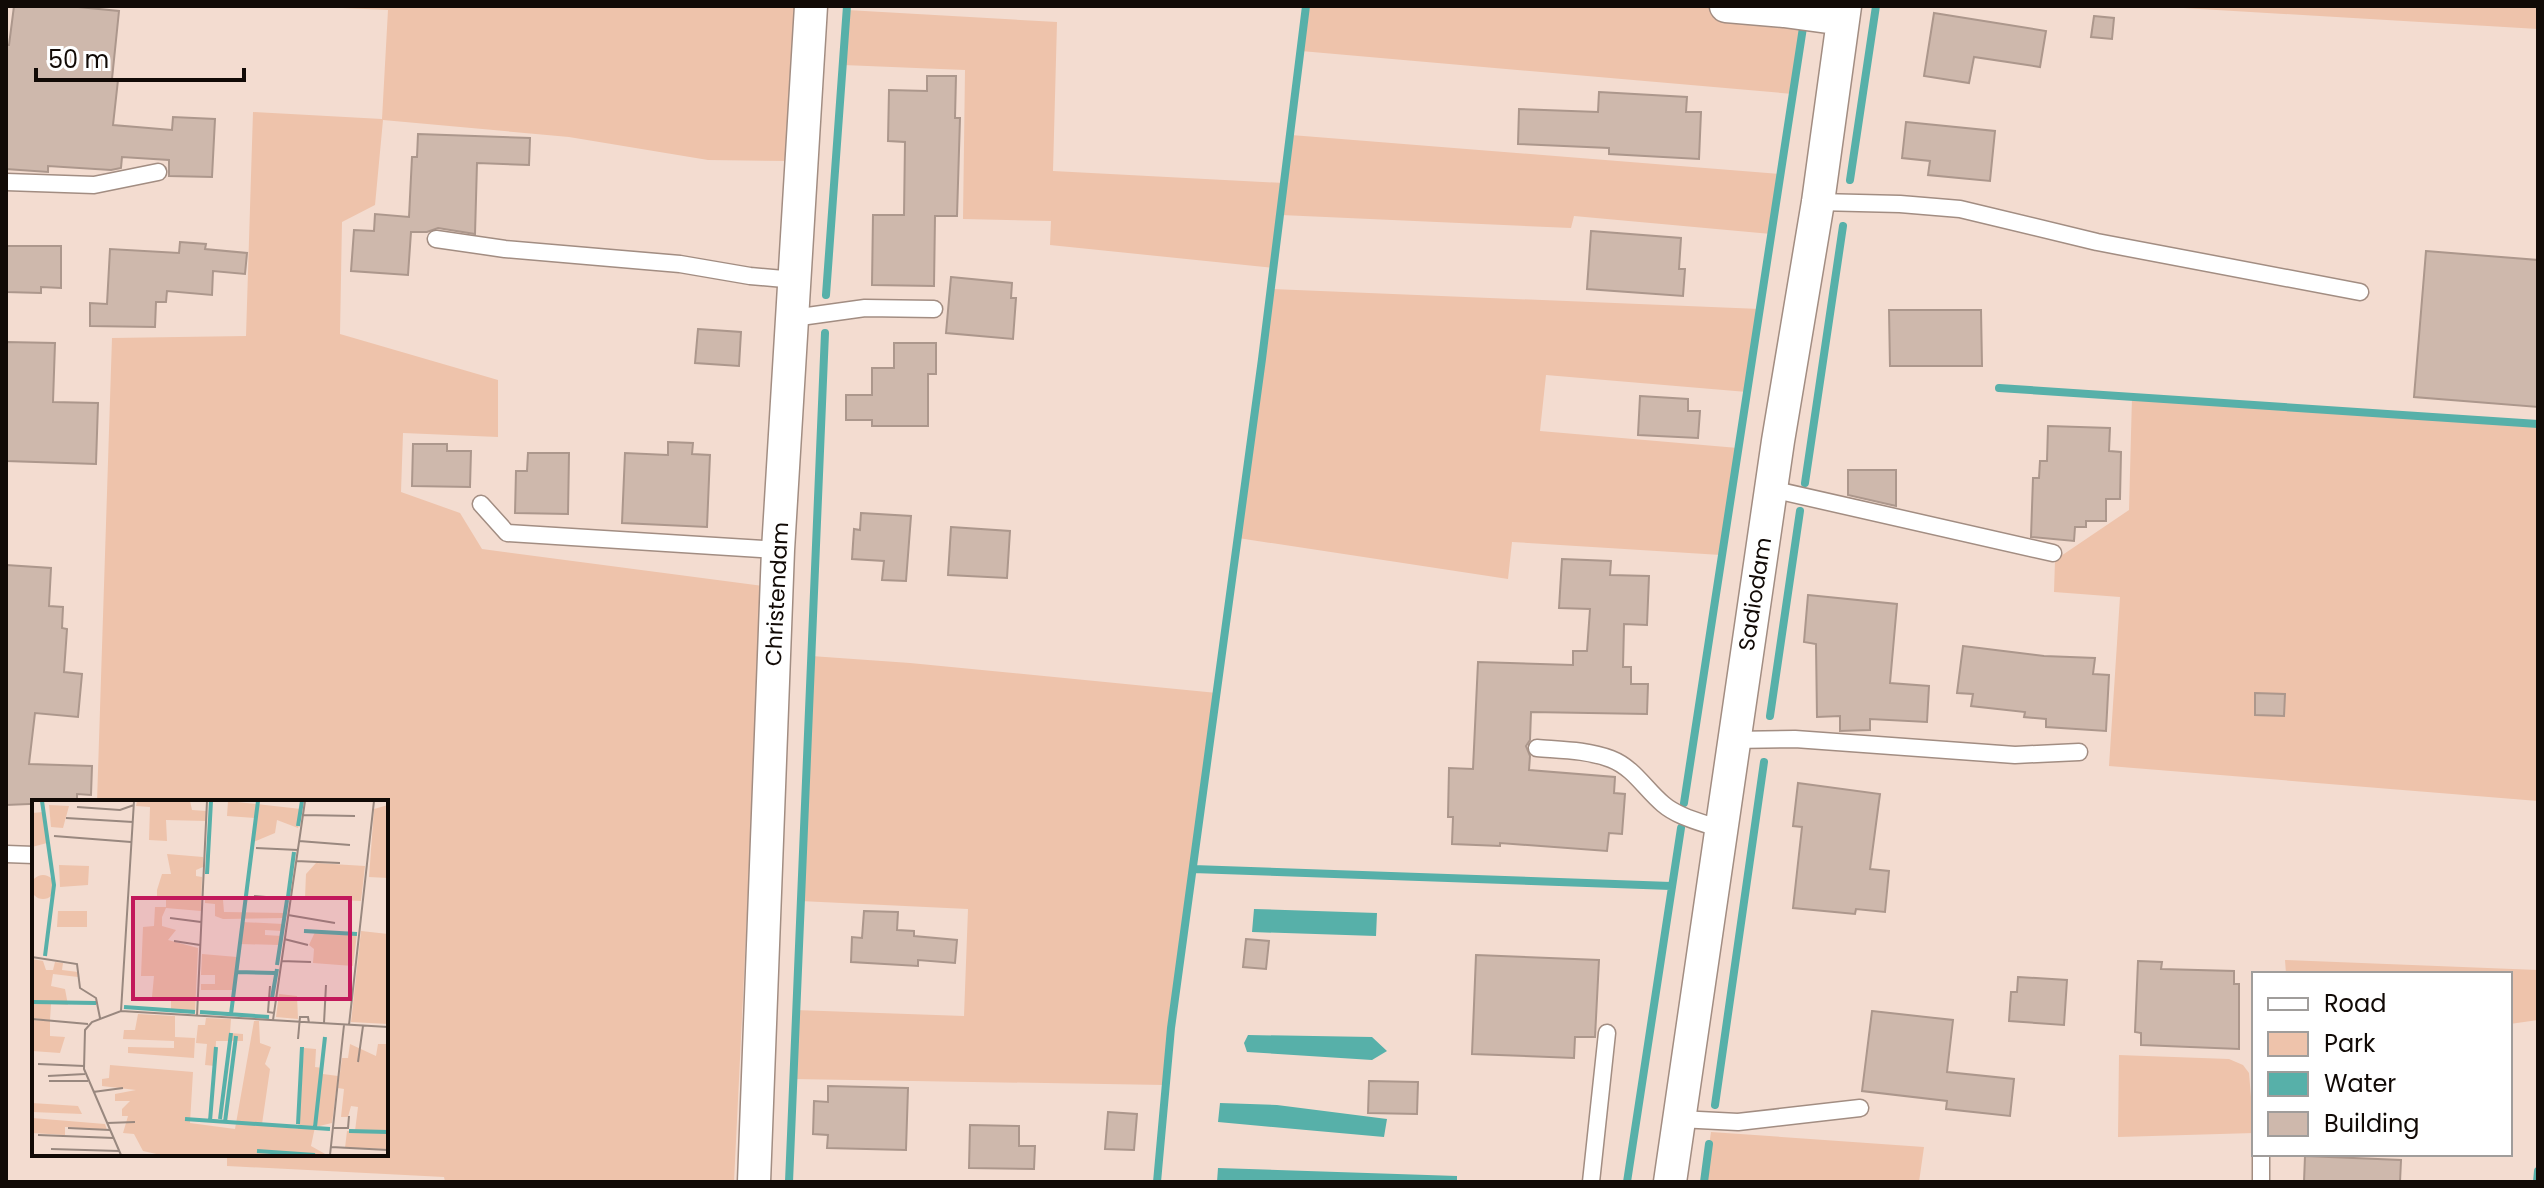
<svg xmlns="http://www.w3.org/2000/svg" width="2544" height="1188" font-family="Poppins,sans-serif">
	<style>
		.green { fill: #eec3ab }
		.water { fill: #57b0a9 }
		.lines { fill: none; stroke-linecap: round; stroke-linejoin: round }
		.stream { stroke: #57b0a9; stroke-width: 8 }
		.building { fill: #ceb8ac; stroke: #ac978c; stroke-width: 2 }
		.service-casing { stroke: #a28d82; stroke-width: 19 }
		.minor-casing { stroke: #a28d82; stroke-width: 35 }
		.service { stroke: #fff; stroke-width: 16 }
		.minor { stroke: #fff; stroke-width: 32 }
		.labels { text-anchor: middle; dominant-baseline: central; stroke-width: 8; stroke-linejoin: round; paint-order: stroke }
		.street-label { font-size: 22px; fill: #110a06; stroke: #fff }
		.inset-river { fill: none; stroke: #57b0a9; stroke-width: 4 }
		.inset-road { fill: none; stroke: #99887f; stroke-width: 2 }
		.view { fill: #c2185b; fill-opacity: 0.15; stroke: #c2185b; stroke-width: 4 }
		.inset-edge { fill: none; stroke: #110a06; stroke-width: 4 }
	</style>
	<rect width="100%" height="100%" fill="#f3dcd0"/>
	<path class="green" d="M295,6H798L789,161L708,160L569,137L383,120L375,205L342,222L340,334L498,380V437L403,433L401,492L460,513L482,549L763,586L734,1182H445L444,1177L227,1166V1154H386V802H97L112,338L246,336L253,112L382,119L388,10Z
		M1306,6H1806L1793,94L1301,51Z
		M2150,6H2538V29Z
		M847,10L1057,22L1053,171L1284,183L1291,135L1781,174L1771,234L1574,216L1571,228L1281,215L1274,268L1050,245L1051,221L963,219L965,70L843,65Z
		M1272,289L1760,309L1747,392L1546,375L1540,431L1738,448L1721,555L1512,542L1508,579L1238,538Z
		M2132,397L2538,424V801L2109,766L2120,597L2054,592L2055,560L2129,510Z
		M811,656L910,663L1217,693L1171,1028L1165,1085L793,1079L795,1010L964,1016L968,909L800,901Z
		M2285,960L2538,970V1020L2510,1024V974H2286Z
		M2119,1055L2229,1059L2243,1065L2249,1073L2254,1133L2118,1137Z
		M1711,1132L1924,1147L1919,1182H1704Z"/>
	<path class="water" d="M1254,909L1377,913L1376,936L1252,932Z
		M1248,1035L1372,1037L1387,1051L1372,1060L1247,1052L1244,1043Z
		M1220,1103L1277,1105L1387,1119L1384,1137L1218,1122Z
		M1218,1168L1457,1176V1182H1217Z"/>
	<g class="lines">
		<path class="stream" d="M1850,180L1876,6
			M826,295L847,6
			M1999,388L2538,424
			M1805,483L1843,226
			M1770,716L1800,511
			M1684,803L1804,21
			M1193,869L1671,886
			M1715,1105L1764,762
			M789,1182L825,333
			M1157,1182L1171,1028L1262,359L1306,6
			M1627,1182L1681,828
			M1704,1182L1709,1144
			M2537,1182L2538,1171"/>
	</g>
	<path class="building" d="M14,6H68L119,11L112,79L118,80L113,125L172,130L173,117L215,119L212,177L169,176V160L122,157L121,168L111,170L48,166V172L6,169V45H9Z
		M1934,13L2046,31L2040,67L1974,57L1969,83L1924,76Z
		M2094,16L2114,18L2112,39L2091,37Z
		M927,76H956L955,118H960L957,216H935L934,286L872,285L873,215H904L905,142L888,141L889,90L927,91Z
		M1599,92L1687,97L1686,112H1701L1699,159L1609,154V148L1518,144L1519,109L1598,112Z
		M1906,122L1995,131L1990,181L1928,175L1930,161L1902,158Z
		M418,134L530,138L529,165L477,163L475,234L438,228L427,232H411L408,275L351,271L354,230L374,231L375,214L409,217L412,157H417Z
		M1591,231L1681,238L1679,269H1685L1683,296L1587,289Z
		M180,242L206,244L205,249L247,253L245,274L213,271L212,295L167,291L166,302H156L155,327L90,326V303L107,304L110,249L179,253Z
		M6,246H61V288L41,287V293L6,292Z
		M2426,251L2538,260V407L2414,397Z
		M951,277L1012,283L1011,298H1016L1013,339L946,333Z
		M1889,310H1981L1982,366H1890Z
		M698,329L741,332L739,366L695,363Z
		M6,342L55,343L53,402L98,403L96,464L6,461Z
		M894,343H936V374H928V426H872V420H846V395H872V368H894Z
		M1640,396L1688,399V411H1700L1698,438L1638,435Z
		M2048,426L2110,428L2109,451L2121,452L2120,499H2106V521H2086V527H2075L2074,541L2031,537L2033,478H2039L2040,461H2047Z
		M668,442L693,443L692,454L710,455L707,527L622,523L625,453L668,455Z
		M413,444H447V451H471L470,487L412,486Z
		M528,453H569L568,514L515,513L516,471H527Z
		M1848,470H1896V506L1848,495Z
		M861,513L911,516L906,581L882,580L884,561L852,559L854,529L860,530Z
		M951,527L1010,531L1007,578L948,575Z
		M1562,559L1611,561L1610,575L1649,576L1647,625L1624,624L1623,667H1631V684H1648L1647,714L1531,712L1530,740L1526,746L1530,756L1529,770L1615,777L1614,793L1625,794L1622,834L1609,833L1607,851L1500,843V846L1452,844L1453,817H1448L1449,768L1473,769L1478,662L1573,665V651H1587L1590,609L1559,608Z
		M6,565L51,568L49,606L63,607L62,628L67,629L64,672L82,674L78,717L35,713L29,764L92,766L91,795L77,794V802L6,805Z
		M1808,595L1897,604L1890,683L1929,686L1927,722L1870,719V730L1840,731V716L1817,717L1816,644L1804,642Z
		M1963,646L2044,656L2095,658L2093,674L2109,675L2106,731L2046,727V719L2024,717L2025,712L1971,706L1973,694L1957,693Z
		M2255,693L2285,694L2284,716L2255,715Z
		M1798,783L1880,794L1870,869L1889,871L1885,912L1856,909L1855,914L1793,908L1802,827L1793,826Z
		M864,911L898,912L897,930L914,931V936L957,940L955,963L918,960V966L851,962L852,937L862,938Z
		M1246,939L1269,941L1266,969L1243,967Z
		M1476,955L1599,960L1595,1037H1575L1574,1058L1472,1054Z
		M2138,961L2162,962L2161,969L2234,971V984H2239V1049L2141,1045V1033L2135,1032Z
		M2018,977L2067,980L2064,1025L2009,1021L2011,992H2017Z
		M1872,1011L1953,1020L1947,1072L2014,1079L2010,1116L1946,1109L1947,1101L1862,1091Z
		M1369,1081L1418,1082L1417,1114L1368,1113Z
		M828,1086L908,1088L906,1150L827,1148L828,1135L813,1134L814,1101L828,1102Z
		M1108,1112L1137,1114L1134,1150L1105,1149Z
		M970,1125L1019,1126V1146H1035L1034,1169L969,1168Z
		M2305,1156L2401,1160L2400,1182H2304Z"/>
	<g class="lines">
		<g class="service-casing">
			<path id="service" d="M6,182L94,185L158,172
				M1818,202L1900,204L1960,209L2097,242L2360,292
				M436,239L505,249L680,264L750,276L795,280
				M793,318L865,308L934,309
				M1771,489L2053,553
				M481,504L507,533L778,550
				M1733,740L1795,739L2015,755L2079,752
				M1537,748C1562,750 1587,750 1611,759C1634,768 1645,789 1663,804C1678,817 1701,822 1720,829
				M6,854L34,855
				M1679,1119L1738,1122L1860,1108
				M1591,1182L1607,1033
				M2261,1182V1154"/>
		</g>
		<g class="minor-casing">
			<path id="minor" d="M1726,6L1784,11L1843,19
				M754,1182L778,550L811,6
				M1670,1182L1778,441L1818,202L1845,6"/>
		</g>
		<use href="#service" class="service"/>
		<use href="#minor" class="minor"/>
	</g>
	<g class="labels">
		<g class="street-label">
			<text transform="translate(777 594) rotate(-87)">Christendam</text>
			<text transform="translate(1755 594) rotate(-81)">Sadiodam</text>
		</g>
	</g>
	<g transform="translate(32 800)">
		<rect width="356" height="356" fill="#f3dcd0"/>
		<path d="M105,1H158L160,10L174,11V21L134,20L135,41L117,40L118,7L104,6ZM196,1L269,9L266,28L245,20L243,33L219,43L223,18L195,16ZM17,5L37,6L31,28L19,27ZM356,5V78L337,77L342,9ZM11,12L15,43L0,47V13ZM135,54L171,57V67L164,70V76L170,77L169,111L134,108L130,117V126L144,130L136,140L166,148L163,212L139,210V198L120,197L122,176H109L111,127L122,126L123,107H134V99L125,98V90L130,74H139ZM284,63L333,66L329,101L273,98L274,74ZM27,65L57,66L56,85L28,87ZM-1 87a12 12 0 1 1 24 0a12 12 0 1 1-24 0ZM173,99L191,100L192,112L253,113L252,118L191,119L183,116V104L173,103ZM26,111H55V127H25ZM210,122L251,124L250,131L233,130V135L250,136L248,145L207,144ZM329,131L356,134V224L319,222ZM283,132L325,134L321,166L281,163L282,149L277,145ZM170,154L205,157L201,190H169V184H183V175H169ZM0,159L11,161L14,170H21L23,162L31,163L30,170L46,172V177L21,174L19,186L33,189L36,205L19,204L18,220L0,218ZM247,194L265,196L266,219L244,217ZM106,214L143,216V237L163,238L162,258L96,253V247L142,248V241L91,239L92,230H103ZM174,218L199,219L198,233L211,234V241H184L183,266L173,265L175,244L164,243L166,225H173ZM0,220L18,221V236L33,237L28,253L0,251ZM222,221H227L228,243L239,247L233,264L238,269L230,324L266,329L272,248L284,249L283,267L291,268V274L306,276L300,323L283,327L279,346L295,355H129L111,351L102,334L91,333L96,316H90V309L98,301H83V294L104,290L70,286V279L77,278L78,265L161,272L158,323L203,329ZM318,244L344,256L346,244H356V349L313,348L315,331H323L326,307L319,306L316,317H309L312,289L306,288L310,258H316ZM0,303L46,306L50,314L0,312ZM0,318L73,324L75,330L33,327V335L0,333Z" fill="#eec3ab"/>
		<path class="inset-river" d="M10,1L22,85L13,156M266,26L270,1M175,74L179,1M256,97L262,52M272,131L325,134M245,165L255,100M205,172L243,173M240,198L245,169M0,202L64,203M92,207L163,212M168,212L237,217M199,214L226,1M153,319L298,329M188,319L199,233M178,321L184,247M193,322L204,236M266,324L270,247M283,327L293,237M317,331L356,332M225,351L283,355"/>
		<path class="inset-road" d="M45,7L88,10L102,5M271,15L323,16M34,18L101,22M22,36L99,42M267,41L318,45M224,48L266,50M264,61L308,63M222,96L258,99M256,115L303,123M138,118L169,122M252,139L276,145M142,141L168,145M0,157L45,164L48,188L64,198L68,218M249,161L279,162M238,186L236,212L242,213M89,211L102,1M165,216L175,1M0,219L56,224M241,220L273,1M292,223L294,185M317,225L342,1M266,239L268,217H276L277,223M326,262L331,226M6,264L52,266M16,276L53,274M17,281H56M61,292L91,288M75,323L103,322M36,328L78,330M301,328H316L317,316M6,335L82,338M299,347L356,350M19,349L87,351M89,355L52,269L53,230L60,222L89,211L356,227M298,355L312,225"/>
		<path class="view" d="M101,98H318V199H101Z"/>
		<rect width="356" height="356" class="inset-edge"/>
	</g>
	<rect width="2544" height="1188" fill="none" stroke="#110a06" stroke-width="16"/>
	<rect x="2252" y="972" width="260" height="184" fill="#ffffff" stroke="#a09d9b" stroke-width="2"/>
	<rect x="2268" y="998" width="40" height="12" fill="#ffffff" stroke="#a09d9b" stroke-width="2"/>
	<text x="2324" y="1012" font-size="24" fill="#110a06">Road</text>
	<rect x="2268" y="1032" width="40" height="24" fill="#eec3ab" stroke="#a09d9b" stroke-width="2"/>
	<text x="2324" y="1052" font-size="24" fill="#110a06">Park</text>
	<rect x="2268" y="1072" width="40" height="24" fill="#57b0a9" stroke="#a09d9b" stroke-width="2"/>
	<text x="2324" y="1092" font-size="24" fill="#110a06">Water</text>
	<rect x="2268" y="1112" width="40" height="24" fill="#ceb8ac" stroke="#a09d9b" stroke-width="2"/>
	<text x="2324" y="1132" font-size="24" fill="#110a06">Building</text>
	<path d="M36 68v12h208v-12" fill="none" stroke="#110a06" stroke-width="4"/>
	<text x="48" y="68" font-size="24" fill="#110a06" stroke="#ffffff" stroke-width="6" paint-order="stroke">50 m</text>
</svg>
